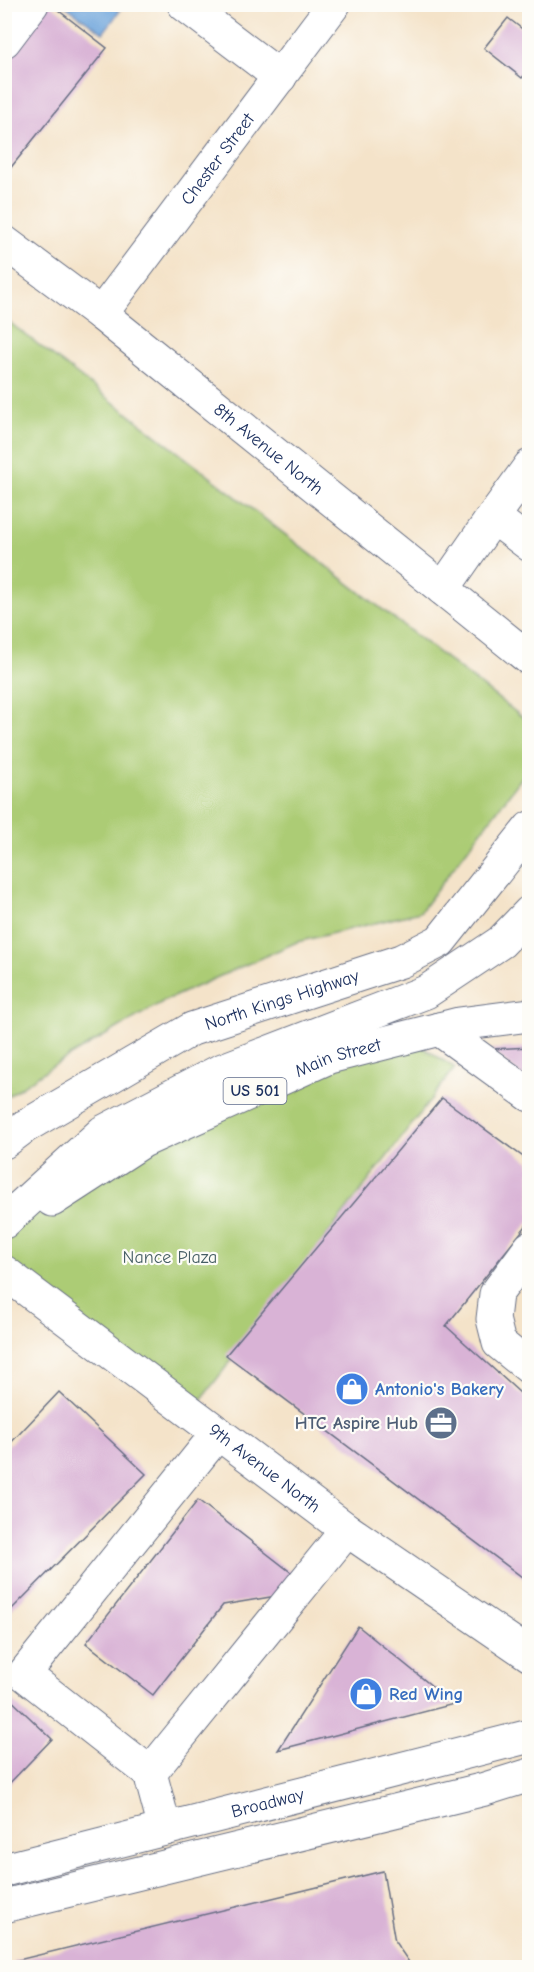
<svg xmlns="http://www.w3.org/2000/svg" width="534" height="1972" font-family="'Comic Neue',sans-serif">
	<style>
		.green { fill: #accc74; stroke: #647e69; stroke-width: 1.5 }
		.water { fill: #6ea5dc; stroke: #446a9d; stroke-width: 1.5 }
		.building { fill: #d9b3d6 }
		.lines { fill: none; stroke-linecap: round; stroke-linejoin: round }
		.minor-casing { stroke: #676e83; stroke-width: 35 }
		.major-casing { stroke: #676e83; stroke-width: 35 }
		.minor { stroke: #fff; stroke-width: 33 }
		.major { stroke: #fff; stroke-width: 33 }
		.labels { text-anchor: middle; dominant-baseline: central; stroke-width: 4.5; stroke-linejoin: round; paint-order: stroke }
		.shield { fill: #fdfcf7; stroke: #5f6c8c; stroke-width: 1.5 }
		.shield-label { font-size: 16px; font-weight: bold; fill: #1b2f5e }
		.street-label { font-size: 18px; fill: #1b2f5e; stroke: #fdfcf7 }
		.park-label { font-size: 18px; fill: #465e65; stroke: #fdfcf7 }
		.shop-label { font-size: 18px; font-weight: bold; fill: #366cbe; stroke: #fdfcf7; text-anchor: start }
		.service-label { font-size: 18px; font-weight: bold; fill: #4e5e75; stroke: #fdfcf7; text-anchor: end }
	</style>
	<rect width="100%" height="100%" fill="#fdfcf7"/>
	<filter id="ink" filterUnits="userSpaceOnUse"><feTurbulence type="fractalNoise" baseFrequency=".0167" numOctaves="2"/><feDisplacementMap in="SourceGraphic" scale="12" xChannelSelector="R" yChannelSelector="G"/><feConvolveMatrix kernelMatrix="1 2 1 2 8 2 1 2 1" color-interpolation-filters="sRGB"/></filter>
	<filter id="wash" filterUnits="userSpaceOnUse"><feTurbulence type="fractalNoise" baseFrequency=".008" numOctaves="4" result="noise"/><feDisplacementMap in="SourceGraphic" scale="24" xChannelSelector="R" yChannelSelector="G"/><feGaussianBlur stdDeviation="1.35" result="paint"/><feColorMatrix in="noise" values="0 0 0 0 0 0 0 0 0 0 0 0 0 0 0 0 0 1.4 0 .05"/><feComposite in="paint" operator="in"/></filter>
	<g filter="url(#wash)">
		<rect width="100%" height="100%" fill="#f4e3c9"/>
		<path class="green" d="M5,319L530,723L529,768L420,912L297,942L164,1001L51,1067L5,1098Z
			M407,1037L455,1068L191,1413L5,1272L4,1230L143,1141Z"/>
		<path class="water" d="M64,5H111L120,11L103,33Z"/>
		<g id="blocks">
			<path class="building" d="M40,4H50L107,48L4,176V51Z
				M508,18L530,35V69L522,78L484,48Z
				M530,1047V1083L491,1049Z
				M442,1098L530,1162V1221L446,1326L530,1402V1583L226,1355Z
				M59,1392L146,1474L4,1617V1450Z
				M198,1500L293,1574L276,1596L223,1605L153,1695L86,1643Z
				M358,1626L454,1704L278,1750Z
				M4,1693L52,1739L4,1789Z
				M383,1871L395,1942L413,1968H15L14,1961Z"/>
		</g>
	</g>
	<g filter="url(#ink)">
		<use href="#blocks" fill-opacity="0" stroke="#676e83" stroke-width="1.5"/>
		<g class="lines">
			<g class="minor-casing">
				<g id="minor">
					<path d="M184,4L280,77"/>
					<path d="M4,41L32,4"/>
					<path id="s1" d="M4,242L101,314L530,659"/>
					<path id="s2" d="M101,314L334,4"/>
					<path d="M530,466L493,517L530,545"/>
					<path d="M443,589L493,517"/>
					<path d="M439,1029L530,1095"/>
					<path d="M530,1248L496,1294L493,1319L499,1343L530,1368"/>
					<path id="s3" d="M4,1272L347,1530L530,1655"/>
					<path d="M150,1773L347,1530"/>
					<path d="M165,1829L150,1773L24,1674L218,1433"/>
					<path id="s4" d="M4,1870L530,1736"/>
					<path d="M4,1906L485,1789L530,1775"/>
				</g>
			</g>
			<g class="major-casing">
				<g id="major">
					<path id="s5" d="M4,1142L24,1127L192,1029L401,961L440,941L530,828"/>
					<path id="s6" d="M52,1200L143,1141L329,1057L459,1024L530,1015"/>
					<path d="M4,1222L103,1132L220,1071L426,992L501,942L530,912"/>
				</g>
			</g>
			<use href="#minor" class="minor"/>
			<use href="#major" class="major"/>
		</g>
	</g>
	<defs>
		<g id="shop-disc" transform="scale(1.725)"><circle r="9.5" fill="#3f7fe0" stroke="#fdfcf7"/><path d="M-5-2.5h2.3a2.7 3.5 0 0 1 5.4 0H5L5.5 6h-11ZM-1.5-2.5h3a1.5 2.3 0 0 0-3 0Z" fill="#fff"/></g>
		<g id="office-disc" transform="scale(1.725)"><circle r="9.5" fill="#5c6f8a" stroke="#fdfcf7"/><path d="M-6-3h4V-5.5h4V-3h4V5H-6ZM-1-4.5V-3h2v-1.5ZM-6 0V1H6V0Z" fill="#fff"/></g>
	</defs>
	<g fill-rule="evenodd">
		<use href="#shop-disc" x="352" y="1389"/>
		<use href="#office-disc" x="441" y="1423"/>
		<use href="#shop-disc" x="366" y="1694"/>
	</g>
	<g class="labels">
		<rect class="shield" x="223.5" y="1078" width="63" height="26" rx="4.5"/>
		<g class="shield-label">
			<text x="255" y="1091">US 501</text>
		</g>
		<g class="street-label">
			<text stroke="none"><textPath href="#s2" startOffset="194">Chester Street</textPath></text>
			<text stroke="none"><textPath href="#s1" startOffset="336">8th Avenue North</textPath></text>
			<text stroke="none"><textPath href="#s5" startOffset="314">North Kings Highway</textPath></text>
			<text stroke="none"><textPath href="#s6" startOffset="321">Main Street</textPath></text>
			<text stroke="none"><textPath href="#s3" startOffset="326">9th Avenue North</textPath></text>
			<text stroke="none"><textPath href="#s4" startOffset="272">Broadway</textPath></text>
		</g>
		<g class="park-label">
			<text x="170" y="1257">Nance Plaza</text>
		</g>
		<g class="shop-label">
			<text x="375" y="1389">Antonio's Bakery</text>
			<text x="389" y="1694">Red Wing</text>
		</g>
		<g class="service-label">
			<text x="418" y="1423">HTC Aspire Hub</text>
		</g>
	</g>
	<rect width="534" height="1972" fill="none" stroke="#fdfcf7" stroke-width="24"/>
</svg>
